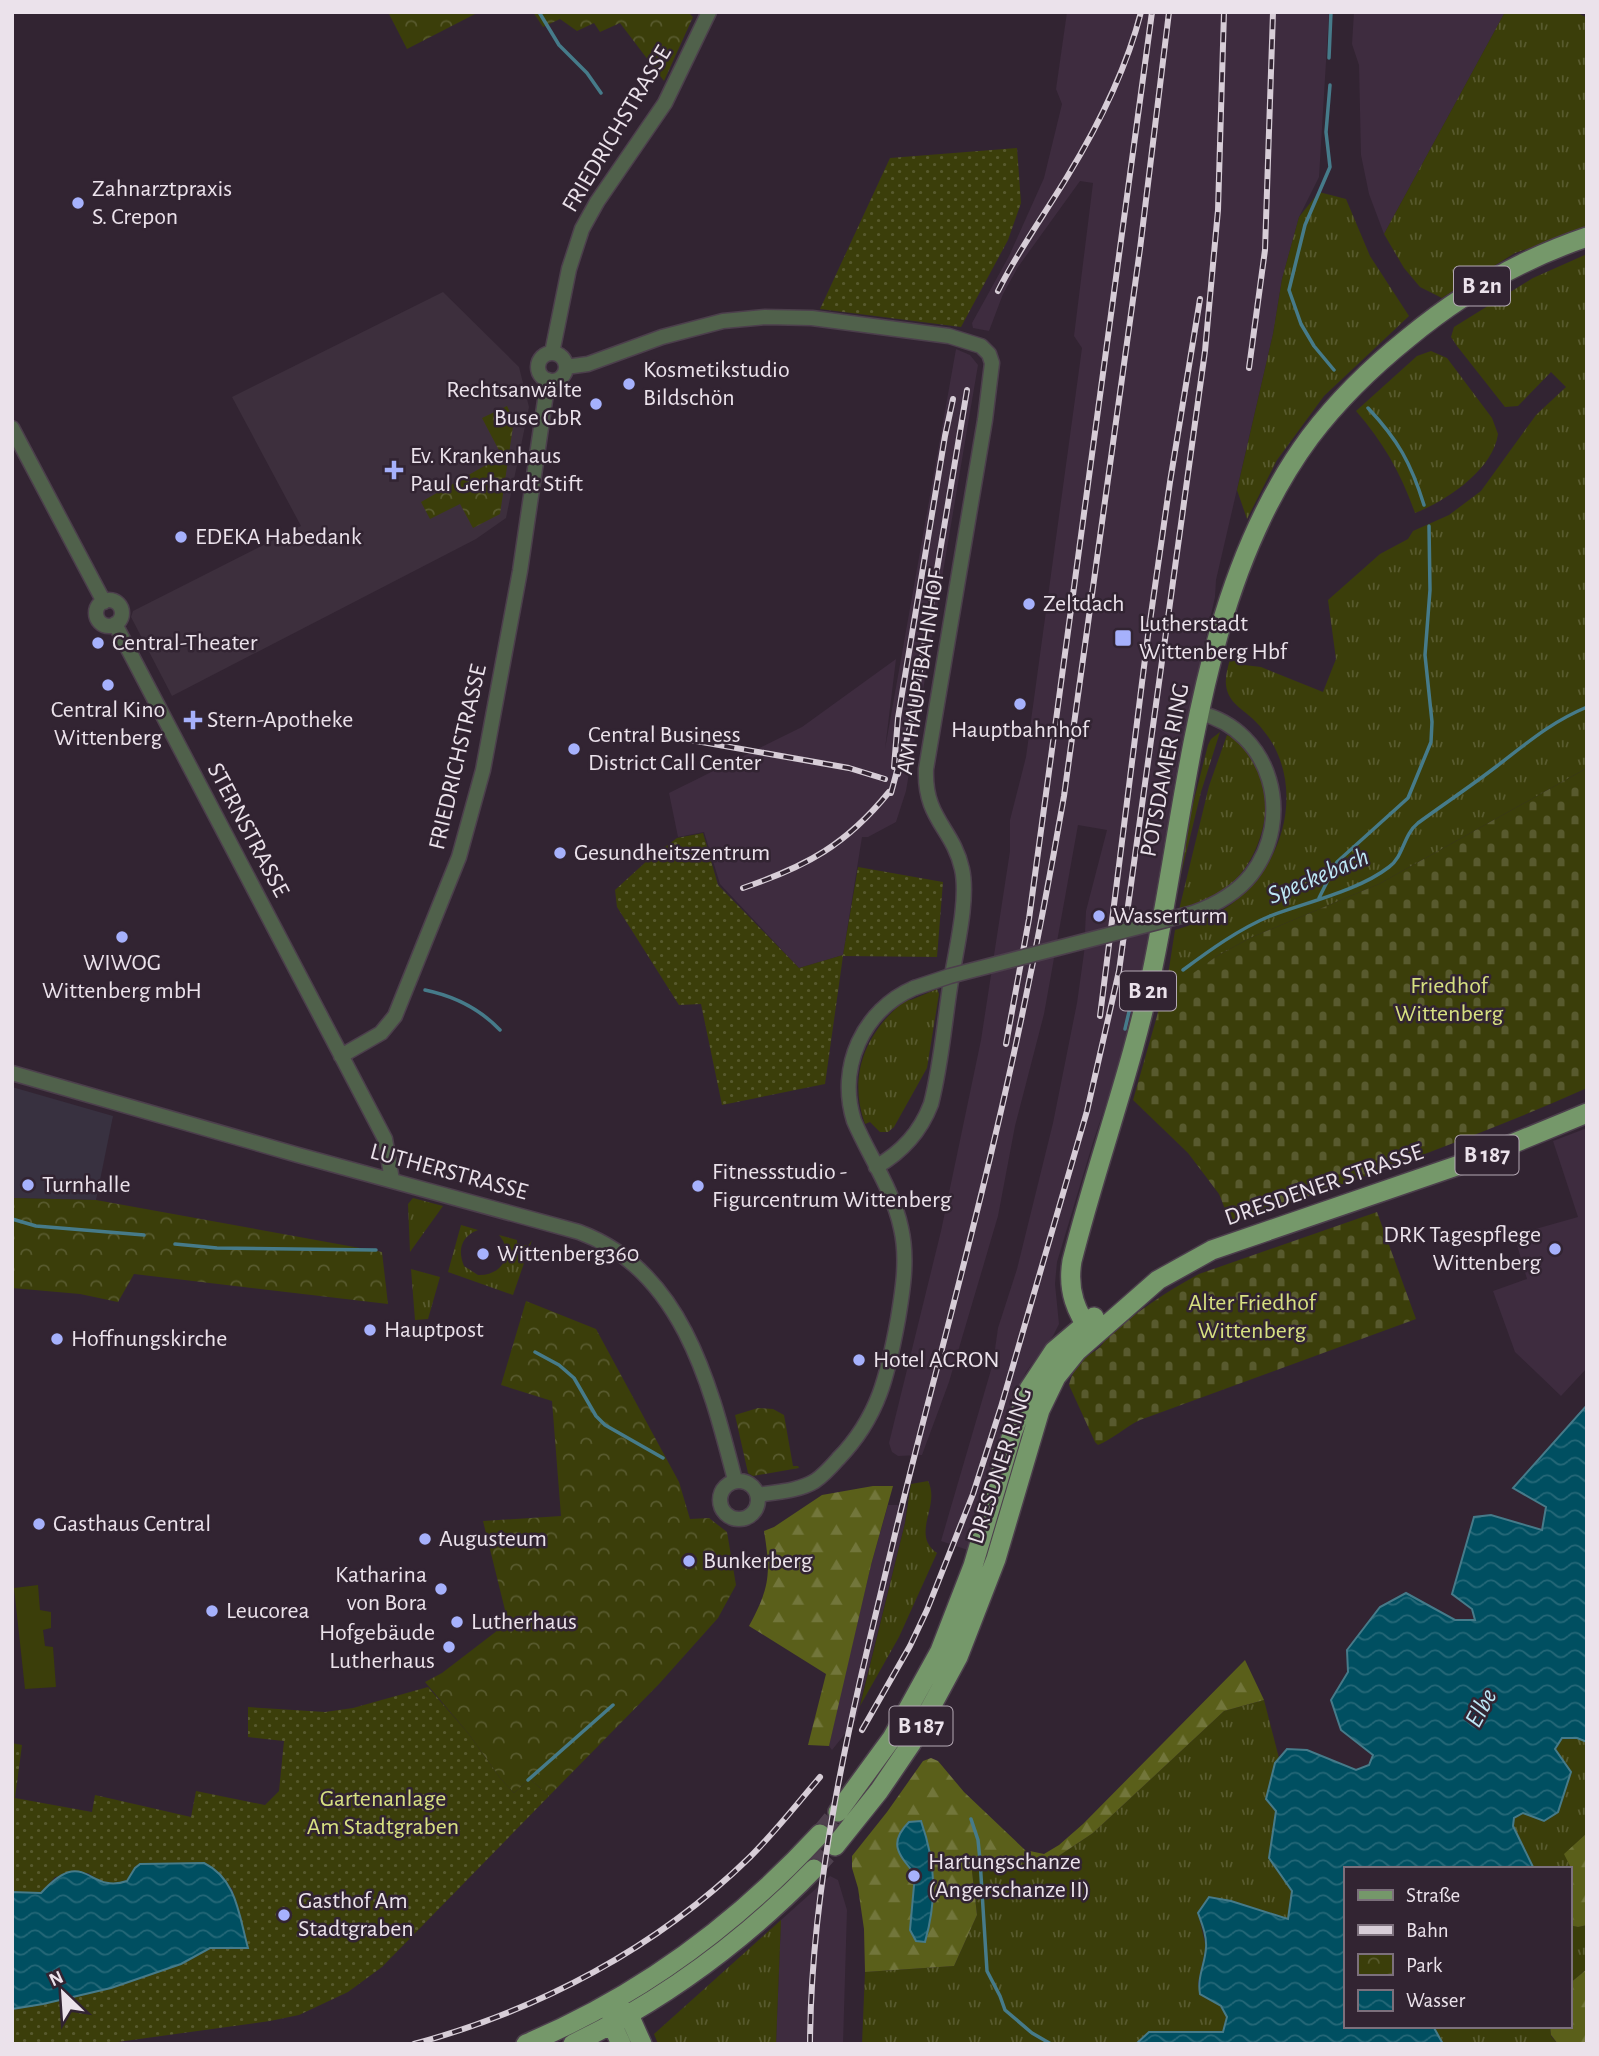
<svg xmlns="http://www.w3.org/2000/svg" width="1599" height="2056" font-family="'Alegreya Sans',sans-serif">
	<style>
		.built { fill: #3e2c3f }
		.education { fill: #383140 }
		.medical { fill: #3d2f3d }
		.grass { fill: url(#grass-tufts) }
		.forest { fill: url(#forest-firs) }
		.cemetery { fill: url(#cemetery-stones) }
		.park { fill: url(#park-crowns) }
		.garden { fill: url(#garden-dots) }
		.pitch { fill: #3b3e0a }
		.water { fill: url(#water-waves); stroke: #467b8a; stroke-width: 2 }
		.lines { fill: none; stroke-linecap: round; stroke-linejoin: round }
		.stream { stroke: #467b8a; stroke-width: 3.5 }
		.primary-tunnel { stroke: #4e404e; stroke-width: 19; stroke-dasharray: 19 10; stroke-linecap: butt }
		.tertiary-casing { stroke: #4c3f4c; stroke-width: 17 }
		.primary-casing { stroke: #4c3f4c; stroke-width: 22 }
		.tertiary { stroke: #50614b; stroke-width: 14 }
		.primary { stroke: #75986a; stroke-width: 19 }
		.rail-casing { stroke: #d7cdd7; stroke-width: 6 }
		.rail { stroke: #322432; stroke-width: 3.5; stroke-dasharray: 10; stroke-linecap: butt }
		.tertiary-bridge-casing { stroke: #4c3f4c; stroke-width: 17; stroke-linecap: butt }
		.tertiary-bridge { stroke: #50614b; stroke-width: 14 }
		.poi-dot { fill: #a6b1fc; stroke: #322432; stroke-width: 2.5 }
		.labels { text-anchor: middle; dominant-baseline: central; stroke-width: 5; stroke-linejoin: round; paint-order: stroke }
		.shield { fill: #322432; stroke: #b4a9b4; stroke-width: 2 }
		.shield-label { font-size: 23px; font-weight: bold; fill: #ebe2eb }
		.street-label { font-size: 24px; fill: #ebe2eb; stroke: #322432 }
		.poi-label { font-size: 24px; fill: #ebe2eb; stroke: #322432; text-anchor: start }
		.park-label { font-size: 24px; fill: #d7e081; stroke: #322432 }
		.water-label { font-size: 26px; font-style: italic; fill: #bde7f5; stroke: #322432 }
	</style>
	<defs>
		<pattern id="grass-tufts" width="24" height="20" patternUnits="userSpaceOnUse" patternTransform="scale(1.75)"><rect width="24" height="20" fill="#3b3e0a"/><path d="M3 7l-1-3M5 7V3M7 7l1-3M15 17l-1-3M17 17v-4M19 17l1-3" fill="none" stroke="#585a2e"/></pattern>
		<pattern id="forest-firs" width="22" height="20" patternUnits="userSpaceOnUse" patternTransform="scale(1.75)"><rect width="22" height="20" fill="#5a5f1a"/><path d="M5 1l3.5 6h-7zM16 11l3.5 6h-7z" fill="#72763b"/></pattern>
		<pattern id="cemetery-stones" width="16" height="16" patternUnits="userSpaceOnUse" patternTransform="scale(1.75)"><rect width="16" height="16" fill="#3b3e0a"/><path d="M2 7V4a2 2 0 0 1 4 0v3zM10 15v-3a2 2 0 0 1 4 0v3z" fill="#585a2e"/></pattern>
		<pattern id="park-crowns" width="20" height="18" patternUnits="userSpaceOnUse" patternTransform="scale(1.75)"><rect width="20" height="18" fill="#3b3e0a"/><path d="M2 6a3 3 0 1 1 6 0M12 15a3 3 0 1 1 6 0" fill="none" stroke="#585a2e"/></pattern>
		<pattern id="garden-dots" width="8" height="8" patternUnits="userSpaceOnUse" patternTransform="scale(1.75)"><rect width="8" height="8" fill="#3b3e0a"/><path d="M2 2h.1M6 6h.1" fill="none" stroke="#585a2e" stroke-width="1.8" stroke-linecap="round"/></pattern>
		<pattern id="water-waves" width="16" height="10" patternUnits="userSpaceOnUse" patternTransform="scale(1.75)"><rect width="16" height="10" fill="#004f61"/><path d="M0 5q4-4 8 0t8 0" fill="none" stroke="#256878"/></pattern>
	</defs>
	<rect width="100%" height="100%" fill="#322432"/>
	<path class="built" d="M1067,12H1329L1319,177L1299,217L1282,279L1273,334L1216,580L1215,597L1180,750L1143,969L1121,1061L1094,1139L1057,1262L1055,1284L1059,1324L1053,1336L1026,1372L1014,1398L968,1550L941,1541L993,1363L998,1328L1017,1269L1053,1123L1077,1003L1084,953L1086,911L1107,830L1078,825L1044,1014L1015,1126L998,1216L949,1382L922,1455L898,1456L892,1452L889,1443L941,1231L981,1040L1010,851V820L1026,757L1082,348L1074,336L1093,183L1080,181L1018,267L1003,294L989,331L973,328L972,323L1009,256L1044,178L1062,104L1056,89Z
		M1354,12H1505L1384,234L1369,194L1361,155L1359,65L1352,44Z
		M956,349L970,355L978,365L906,791L896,822L868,837H862L843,955L799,968L720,884L704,832L678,837L669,793L802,727L896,659L885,749Z
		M1587,1128V1368L1561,1396L1515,1352L1493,1291L1527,1279L1514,1235L1578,1217L1553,1141Z
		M888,1505H907L905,1523L856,1720L832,1750L829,1746L839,1699L871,1565Z
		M830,1876L838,1880L847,1910L843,2044H776L781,1920Z"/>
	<path class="education" d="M12,1087L113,1116L96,1200L12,1198Z"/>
	<path class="medical" d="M443,292L519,367L529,407L506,518L476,539L172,696L131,617L133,611L301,526L232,397Z"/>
	<path class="grass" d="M1505,12H1576L1587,18V229L1515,253L1442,298L1420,287L1404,268L1384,234Z
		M1319,192L1346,199L1370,256L1409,316L1324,396L1277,460L1247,519L1237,490L1273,334L1282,279L1299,217Z
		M1587,254V768L1379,884L1250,938L1217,956L1175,988L1168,975L1175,930C1192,925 1209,918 1224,909C1277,876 1304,803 1274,746C1269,737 1262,728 1255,721C1243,709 1228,703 1226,685C1225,676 1228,667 1230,659L1244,665L1261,667L1323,692L1336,659L1328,600L1380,554L1408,539L1413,531L1449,515L1481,491L1536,415L1566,387L1551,372L1518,406L1505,407L1457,346L1451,337L1454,327L1533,278Z
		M1431,351L1447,358L1492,418L1498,434C1493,470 1446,501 1415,513C1401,473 1383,442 1356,411L1417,356Z
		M1220,732L1201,792L1172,912L1180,855L1208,745L1211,739Z
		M1227,735C1283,760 1272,843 1235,880C1220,895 1199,902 1179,910L1209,786Z
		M937,989L939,994L927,1068L894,1127L888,1132H880L870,1122L865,1124C847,1074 867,1030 907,999L911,1000Z
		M413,1198L443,1206L410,1252L408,1204Z
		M461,1225L478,1230C462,1236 457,1249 464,1266L478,1275C502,1276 515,1254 499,1235L517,1240V1243L528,1246L532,1240L513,1295L448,1272Z
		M411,1269L440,1277L428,1319L415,1320Z
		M928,1481C941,1506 910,1534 937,1553L899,1637L860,1706L905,1523L911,1484Z
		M1264,1700L1279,1758L1275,1763L1276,1811L1269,1858L1293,1891L1288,1920L1231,1901L1209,1897L1198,1913L1206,1947L1198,1983L1200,1994L1221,2006L1228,2017L1223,2032H1149L1136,2044H862L865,1972L954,1966L977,1915L971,1863L1004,1856L1039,1869L1093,1833L1224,1711Z
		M1562,1738H1577L1587,1742V1833L1565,1854L1572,1870L1569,1873V1869H1534L1513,1826L1514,1818L1523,1812L1544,1821L1555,1749Z
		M781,1920L776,2044H658L654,2034Z
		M1569,1925L1578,1927L1587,1925V1969L1569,1984Z
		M1433,2026H1550L1551,2036L1558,2044H1443Z"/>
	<path class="forest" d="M873,1486H893L871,1565L829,1746L808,1745L826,1674L749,1626C770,1587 771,1574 764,1531L774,1527L822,1495Z
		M1245,1660L1264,1700L1224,1711L1093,1833L1039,1869L1004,1856L971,1863L977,1915L954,1966L865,1972L864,1929L858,1888L852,1868V1856L887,1812L923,1761L931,1758L938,1761L964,1792L1025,1850L1044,1854L1059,1845L1083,1824Z
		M1587,1833V1925L1578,1927L1569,1925V1873L1572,1870L1564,1854Z
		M1587,1969V2044H1558L1551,2035L1550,2026H1569V1984Z"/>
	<path class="cemetery" d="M1587,768V1088C1471,1140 1351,1181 1231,1224L1219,1194L1188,1153L1133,1100L1163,995L1217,956L1250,938L1379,884Z
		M1377,1212L1416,1319L1140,1420C1125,1427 1113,1439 1098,1445L1095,1442L1069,1385C1071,1375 1079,1362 1087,1356C1095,1351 1103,1347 1106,1337C1136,1313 1165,1292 1199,1274Z"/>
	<path class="park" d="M388,12H479L407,49Z
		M533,12H688L693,17L664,81L620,23L600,32L594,23L577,31L560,19L543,27Z
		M507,406L514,420L500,514L473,528L460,504L430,519L421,502L502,456L482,418Z
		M12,1198L96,1200L382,1252L388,1304L134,1274L118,1302L80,1294L12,1288Z
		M526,1301L596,1329L679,1482L690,1519L709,1518L727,1532L736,1585L718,1618L659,1684L549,1796L530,1779L514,1793L500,1778L468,1733L425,1682L442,1673L502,1627L506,1614L483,1521L561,1516L552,1401L501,1385Z
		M758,1408L773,1409L784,1415L793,1466H798L799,1468L753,1476L748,1473L735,1415Z"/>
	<path class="garden" d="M1017,148L1021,203L1008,240L961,327L820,309L890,158Z
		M703,833L718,885L799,968L843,955L858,867L943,882L937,957L843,956L825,1084L722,1105L701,1004L679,1005L617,907L615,890L649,859L677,838Z
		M428,1687L468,1733L500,1778L514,1793L530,1779L549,1796L382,1967L348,1992L299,2015L270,2021L103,2044H12V2009L43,2004L111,1988L181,1964L210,1948L247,1947L232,1888L135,1868L127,1881C110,1887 102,1883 88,1873L55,1877L41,1893L12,1892V1743L22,1745L15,1798L92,1812L95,1795L191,1817L196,1791L265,1805L279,1791L284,1741L248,1737V1707L325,1712L353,1708Z"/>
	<path class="pitch" d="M38,1585L40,1610L51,1612V1628L43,1630L45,1646L53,1647L56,1687L25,1689L14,1588Z"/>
	<path class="water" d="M1587,1405V1742L1577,1738H1562L1555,1749L1571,1772L1558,1812L1544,1821L1523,1813L1514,1818L1513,1826L1534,1869H1345V2026H1433L1443,2044H1136L1149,2032H1223L1227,2017L1221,2006L1200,1994C1197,1977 1205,1964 1206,1948C1207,1936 1202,1924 1198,1913L1209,1897L1231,1901L1288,1919L1292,1891L1269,1858L1276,1811L1266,1799L1275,1763L1287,1749L1307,1750L1356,1770L1369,1765L1373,1755L1341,1730L1331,1700L1348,1672L1347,1650L1380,1607L1406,1593L1455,1620H1475L1472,1609L1452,1594L1474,1517L1491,1515L1542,1530L1546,1507L1513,1488Z
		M921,1821C936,1864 937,1899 925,1942L916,1941L910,1930L915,1874C898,1854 888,1843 909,1822Z
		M204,1863C237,1879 239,1916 248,1948H210L181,1964L111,1988L43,2004L12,2009V1892L41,1893C86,1844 87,1895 127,1881L135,1868L140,1864Z"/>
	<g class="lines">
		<path class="stream" d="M539,12L559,45L587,73L601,93
			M1329,58L1331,12
			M1330,85L1326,132L1330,167L1305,225L1289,290L1301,324L1314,346L1334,370
			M1368,408C1398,440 1411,463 1424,505
			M1319,898L1337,862L1408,798L1431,742L1432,722L1425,655L1430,590L1429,526
			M1183,970C1210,950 1239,929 1270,916C1307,902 1358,891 1389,867C1404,856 1403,835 1418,823C1444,804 1471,786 1497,766C1527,743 1551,722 1587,707
			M425,990C454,996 479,1008 500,1030
			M1125,1029L1135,986L1139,984
			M12,1219L36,1226L144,1235
			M175,1244L217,1248L376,1250
			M535,1352L559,1365L574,1378L596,1416L605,1425L663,1458
			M528,1780L613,1705
			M971,1819L978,1840L980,1860L987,1971L1000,1996L1005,2010L1032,2033L1051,2044
			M1074,2044H1115"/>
		<path class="primary-tunnel" d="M820,1834L838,1812
			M814,1869L835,1846"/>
		<g class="tertiary-casing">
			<path id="tertiary" d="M552,353L569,269L582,229L597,202L665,103L709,12
				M538 367a14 14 0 1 1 28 0a14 14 0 1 1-28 0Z
				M566,367L588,364L662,337L723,321L765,317L812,318L949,336L981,346L989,354L992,363L985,420L926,769C924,819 953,828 962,869C969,900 955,954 950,987C944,1026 941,1066 931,1104C920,1133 902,1152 876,1167
				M12,428L104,602
				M96 613a13 13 0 1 1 26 0a13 13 0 1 1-26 0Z
				M115,624L385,1139L392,1180
				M1193,913C1215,905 1236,894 1251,875C1295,818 1272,731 1200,713
				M341,1056L381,1033L395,1016L459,857L483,770L520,571L548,380
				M12,1073L298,1155L579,1232C682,1270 710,1384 735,1480
				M720 1500a19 19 0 1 1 38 0a19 19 0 1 1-38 0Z
				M758,1495C775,1492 799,1491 815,1481C824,1475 831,1467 838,1459C879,1417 888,1374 898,1319C903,1289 908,1258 901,1228C893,1190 869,1156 854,1121C837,1067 863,1010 914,988"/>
		</g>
		<g class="primary-casing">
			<path id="primary" d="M1093,1336C1076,1312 1067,1291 1072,1261C1097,1161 1134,1064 1154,962C1189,789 1201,584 1310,437C1338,400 1372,367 1408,338C1461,294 1522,259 1587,237
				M838,1812L892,1738L940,1651L973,1566L1012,1434L1029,1389L1054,1351L1094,1317
				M835,1846L879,1791L911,1744L958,1657L996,1559L1040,1410L1056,1377L1077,1351L1158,1280L1212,1250L1468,1162L1587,1113
				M621,2009L629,2015L642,2044
				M612,2011V2024L621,2044
				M526,2044C640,1996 737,1924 820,1834
				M573,2044C664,2000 744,1941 814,1869"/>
		</g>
		<use href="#tertiary" class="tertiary"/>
		<use href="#primary" class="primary"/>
		<g class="rail-casing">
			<path id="rail" d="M998,291C1018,251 1044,215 1067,177C1098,126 1126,71 1141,12
				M1249,368L1265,250L1273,12
				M685,739L849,768L885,779
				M894,767L898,718L945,436L953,399
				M898,774L912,719L967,390
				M891,793L898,767
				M743,888C807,866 846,845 889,792
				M1100,1016L1148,635L1170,482L1200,299
				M1006,1044L1029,919L1152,12
				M862,1730L910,1646L927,1610L973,1494L1001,1407L1087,1111L1119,971L1205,351L1218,210L1224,12
				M414,2044C539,2010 657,1948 750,1857C775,1832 797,1804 820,1777
				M810,2044C811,1868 856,1696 897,1526C928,1398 964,1270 994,1141C1021,1027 1044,911 1064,796L1140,249L1169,12"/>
		</g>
		<use href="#rail" class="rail"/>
		<g class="tertiary-bridge-casing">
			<path id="tertiary-bridge" d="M914,988L950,976L1193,913"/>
		</g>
		<use href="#tertiary-bridge" class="tertiary-bridge"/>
	</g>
	<g class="poi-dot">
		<circle cx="78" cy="203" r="7"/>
		<circle cx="629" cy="384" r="7"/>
		<circle cx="596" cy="404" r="7"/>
		<path d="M390.5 459.5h7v7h7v7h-7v7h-7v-7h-7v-7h7z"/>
		<circle cx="181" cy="537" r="7"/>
		<circle cx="1029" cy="604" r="7"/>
		<rect x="1114" y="629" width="18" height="18" rx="3.5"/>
		<circle cx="98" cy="643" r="7"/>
		<circle cx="108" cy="685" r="7"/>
		<circle cx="1020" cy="704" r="7"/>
		<path d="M189.5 709.5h7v7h7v7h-7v7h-7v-7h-7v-7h7z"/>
		<circle cx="574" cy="749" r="7"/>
		<circle cx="560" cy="853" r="7"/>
		<circle cx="1099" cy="916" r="7"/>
		<circle cx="122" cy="937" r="7"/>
		<circle cx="28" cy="1185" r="7"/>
		<circle cx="698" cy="1186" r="7"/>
		<circle cx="1555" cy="1249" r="7"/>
		<circle cx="483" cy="1254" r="7"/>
		<circle cx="370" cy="1330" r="7"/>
		<circle cx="57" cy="1339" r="7"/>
		<circle cx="859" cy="1360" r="7"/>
		<circle cx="39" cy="1524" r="7"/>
		<circle cx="425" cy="1539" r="7"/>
		<circle cx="689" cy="1561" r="7"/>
		<circle cx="441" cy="1589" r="7"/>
		<circle cx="212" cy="1611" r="7"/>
		<circle cx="457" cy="1622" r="7"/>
		<circle cx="449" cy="1647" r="7"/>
		<circle cx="914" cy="1876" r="7"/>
		<circle cx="284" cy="1915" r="7"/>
	</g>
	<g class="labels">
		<g class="shield">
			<rect x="1454" y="266.5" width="56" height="39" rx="5"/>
			<rect x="1120" y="971.5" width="56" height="39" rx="5"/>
			<rect x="1455.5" y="1135.5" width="63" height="39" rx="5"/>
			<rect x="889.5" y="1706.5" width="63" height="39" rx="5"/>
		</g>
		<g class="shield-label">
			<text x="1482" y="286">B 2n</text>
			<text x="1148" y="991">B 2n</text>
			<text x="1487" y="1155">B 187</text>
			<text x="921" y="1726">B 187</text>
		</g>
		<g class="street-label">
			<text transform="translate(617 129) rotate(-59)">FRIEDRICHSTRASSE</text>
			<text transform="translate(921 672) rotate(-81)">AM HAUPTBAHNHOF</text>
			<text transform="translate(458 757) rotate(-77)">FRIEDRICHSTRASSE</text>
			<text transform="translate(1165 770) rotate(-79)">POTSDAMER RING</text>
			<text transform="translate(248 830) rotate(62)">STERNSTRASSE</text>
			<text transform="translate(449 1172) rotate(15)">LUTHERSTRASSE</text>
			<text transform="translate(1324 1185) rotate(-19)">DRESDENER STRASSE</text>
			<text transform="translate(1000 1466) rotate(-72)">DRESDNER RING</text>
		</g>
		<g class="poi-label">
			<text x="92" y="189">Zahnarztpraxis<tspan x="92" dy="28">S. Crepon</tspan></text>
			<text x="643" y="370">Kosmetikstudio<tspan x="643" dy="28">Bildschön</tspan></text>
			<text x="582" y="390" text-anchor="end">Rechtsanwälte<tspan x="582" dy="28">Buse GbR</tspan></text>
			<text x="410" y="456">Ev. Krankenhaus<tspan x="410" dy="28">Paul Gerhardt Stift</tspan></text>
			<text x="195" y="537">EDEKA Habedank</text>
			<text x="1043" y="604">Zeltdach</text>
			<text x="1139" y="624">Lutherstadt<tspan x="1139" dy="28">Wittenberg Hbf</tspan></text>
			<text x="112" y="643">Central-Theater</text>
			<text x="108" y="710" text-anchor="middle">Central Kino<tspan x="108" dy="28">Wittenberg</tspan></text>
			<text x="207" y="720">Stern-Apotheke</text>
			<text x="1020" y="730" text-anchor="middle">Hauptbahnhof</text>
			<text x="588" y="735">Central Business<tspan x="588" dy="28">District Call Center</tspan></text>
			<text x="574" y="853">Gesundheitszentrum</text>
			<text x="1113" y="916">Wasserturm</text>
			<text x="122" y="963" text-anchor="middle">WIWOG<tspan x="122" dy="28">Wittenberg mbH</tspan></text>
			<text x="712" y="1172">Fitnessstudio -<tspan x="712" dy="28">Figurcentrum Wittenberg</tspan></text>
			<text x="42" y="1185">Turnhalle</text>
			<text x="1541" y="1235" text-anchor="end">DRK Tagespflege<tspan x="1541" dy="28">Wittenberg</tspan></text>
			<text x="497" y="1254">Wittenberg360</text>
			<text x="384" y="1330">Hauptpost</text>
			<text x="71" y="1339">Hoffnungskirche</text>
			<text x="873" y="1360">Hotel ACRON</text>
			<text x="53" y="1524">Gasthaus Central</text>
			<text x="439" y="1539">Augusteum</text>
			<text x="703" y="1561">Bunkerberg</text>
			<text x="427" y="1575" text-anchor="end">Katharina<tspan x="427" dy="28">von Bora</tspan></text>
			<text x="226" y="1611">Leucorea</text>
			<text x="471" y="1622">Lutherhaus</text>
			<text x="435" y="1633" text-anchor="end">Hofgebäude<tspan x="435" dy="28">Lutherhaus</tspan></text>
			<text x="928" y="1862">Hartungschanze<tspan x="928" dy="28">(Angerschanze II)</tspan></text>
			<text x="298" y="1901">Gasthof Am<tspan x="298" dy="28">Stadtgraben</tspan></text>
		</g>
		<g class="park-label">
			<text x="1449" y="986">Friedhof<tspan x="1449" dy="28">Wittenberg</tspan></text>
			<text x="1252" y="1303">Alter Friedhof<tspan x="1252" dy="28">Wittenberg</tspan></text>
			<text x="383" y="1799">Gartenanlage<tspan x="383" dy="28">Am Stadtgraben</tspan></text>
		</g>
		<g class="water-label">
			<text transform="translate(1318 876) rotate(-23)">Speckebach</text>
			<text transform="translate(1481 1708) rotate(-61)">Elbe</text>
		</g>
	</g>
	<rect width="1599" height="2056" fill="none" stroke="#ebe2eb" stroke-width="28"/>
	<rect x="1344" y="1867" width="228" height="161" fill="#322432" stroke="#7c707c" stroke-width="2"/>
	<rect x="1358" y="1890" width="35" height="10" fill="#75986a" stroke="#7c707c" stroke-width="2"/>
	<text x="1406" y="1902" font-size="21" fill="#ebe2eb">Straße</text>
	<rect x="1358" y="1925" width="35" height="10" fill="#d7cdd7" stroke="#7c707c" stroke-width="2"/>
	<text x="1406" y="1937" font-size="21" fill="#ebe2eb">Bahn</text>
	<rect x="1358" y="1954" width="35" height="21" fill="url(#park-crowns)" stroke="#7c707c" stroke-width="2"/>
	<text x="1406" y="1972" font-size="21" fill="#ebe2eb">Park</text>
	<rect x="1358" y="1990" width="35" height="21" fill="url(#water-waves)" stroke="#7c707c" stroke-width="2"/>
	<text x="1406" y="2007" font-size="21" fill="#ebe2eb">Wasser</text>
	<g transform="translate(63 1993) rotate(335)" stroke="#322432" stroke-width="5" paint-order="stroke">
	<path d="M0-5L12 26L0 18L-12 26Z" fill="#ebe2eb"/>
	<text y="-10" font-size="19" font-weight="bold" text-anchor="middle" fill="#ebe2eb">N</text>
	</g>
</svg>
